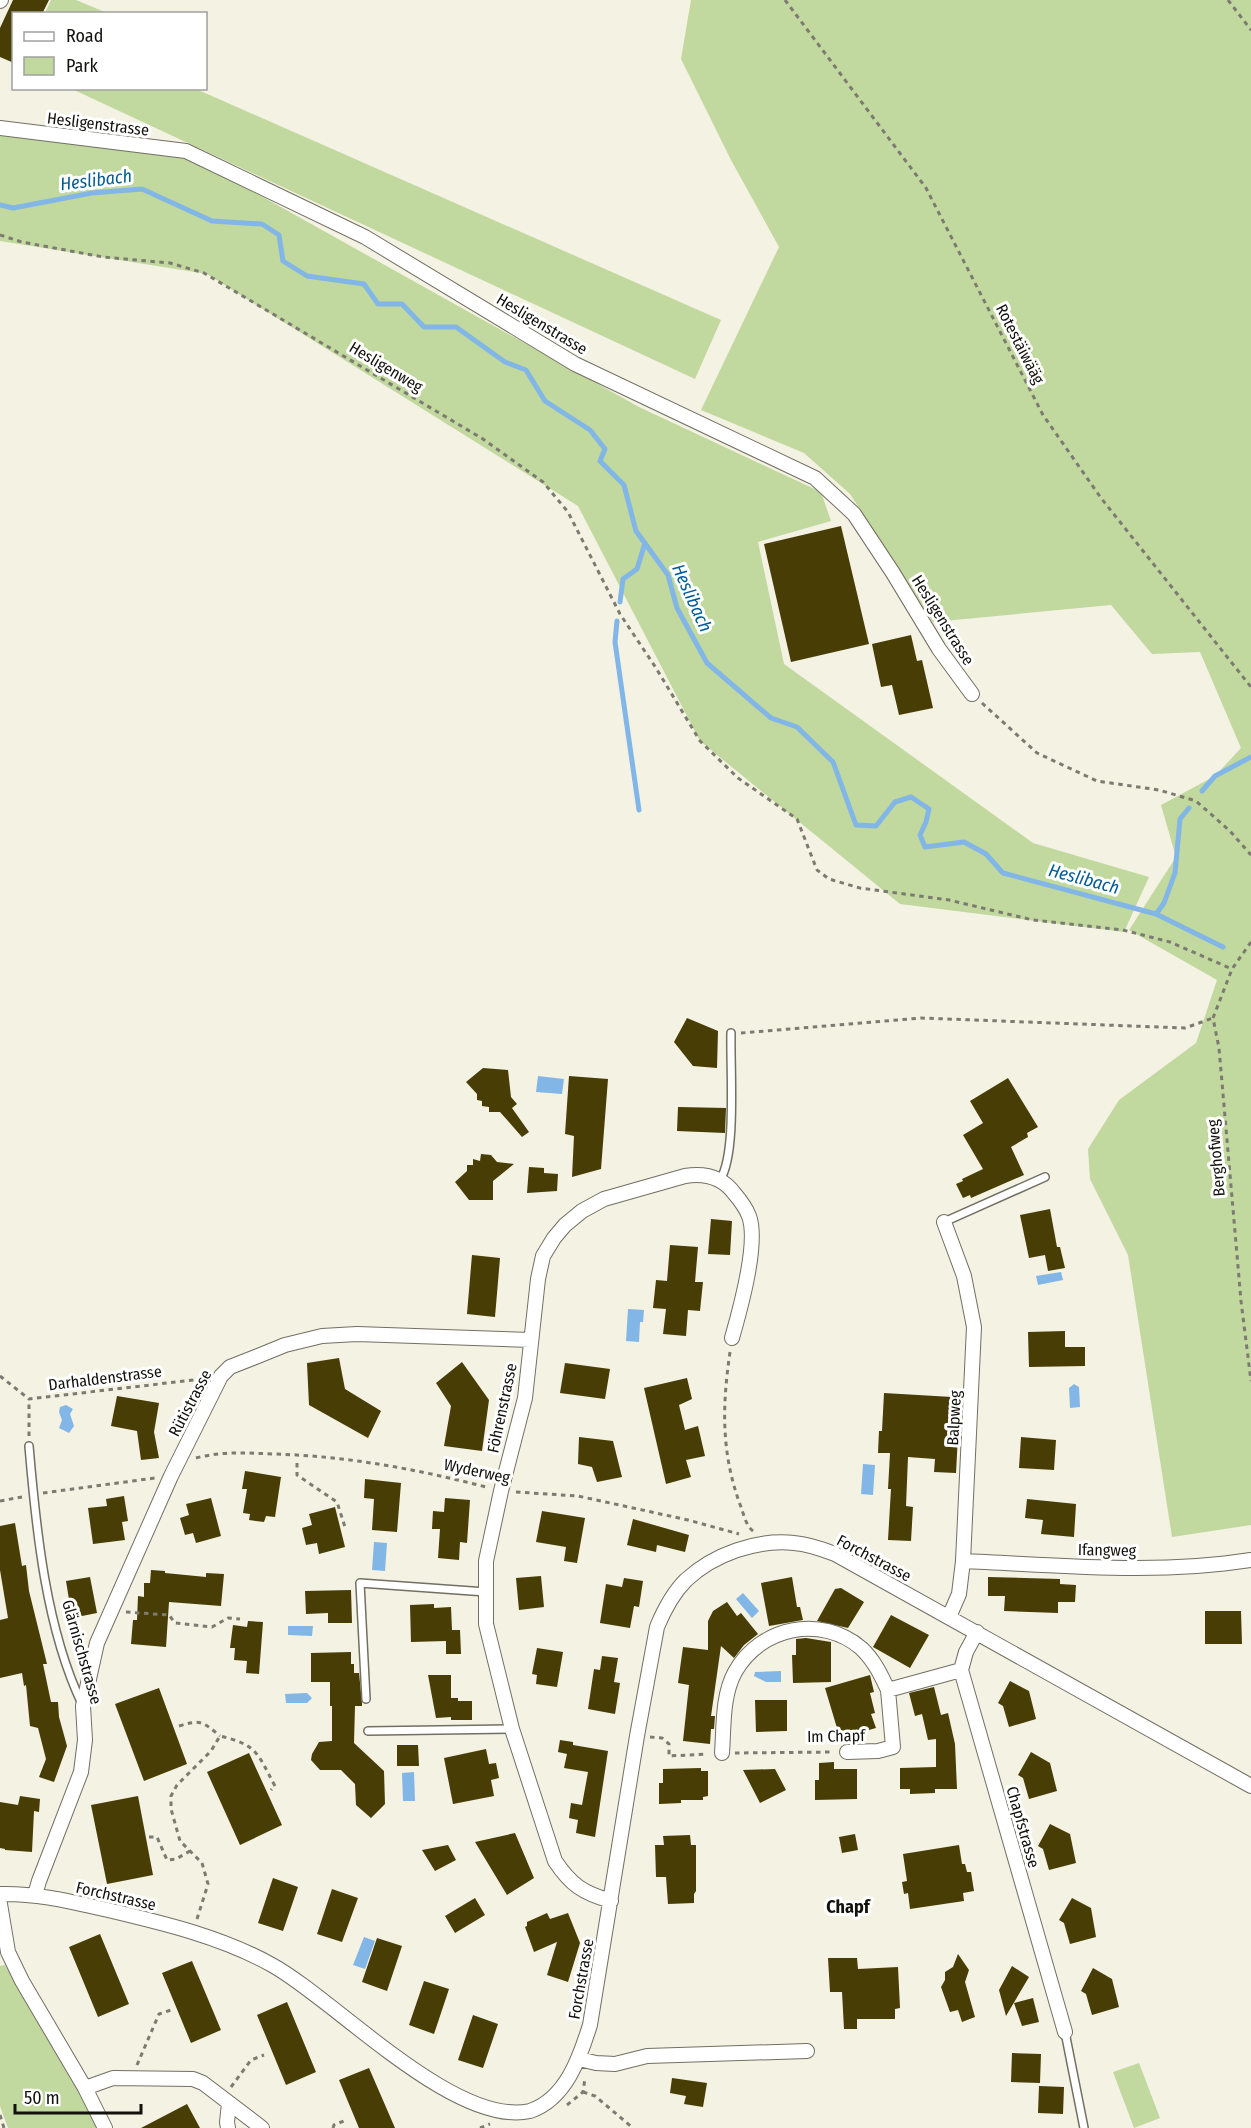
<svg xmlns="http://www.w3.org/2000/svg" width="1251" height="2128" font-family="'Fira Sans Condensed',sans-serif">
	<style>
		.green { fill: #c1d89e }
		.water { fill: #82b6e6 }
		.lines { fill: none; stroke-linecap: round; stroke-linejoin: round }
		.stream { stroke: #82b6e6; stroke-width: 5 }
		.building { fill: #473d05 }
		.service-casing { stroke: #726f63; stroke-width: 10 }
		.minor-casing { stroke: #726f63; stroke-width: 16 }
		.path { stroke: #7d7b71; stroke-width: 3; stroke-dasharray: 4.5 4.5; stroke-linecap: butt }
		.service { stroke: #fff; stroke-width: 7 }
		.minor { stroke: #fff; stroke-width: 14 }
		.labels { text-anchor: middle; dominant-baseline: central; stroke-width: 6; stroke-linejoin: round; paint-order: stroke }
		.street-label { font-size: 16px; fill: #12110c; stroke: #fff }
		.water-label { font-size: 18px; font-style: italic; fill: #005b95; stroke: #fff }
		.neighbourhood-label { font-size: 18px; font-weight: bold; fill: #12110c; stroke: #fff }
	</style>
	<rect width="100%" height="100%" fill="#f4f2e3"/>
	<path class="green" d="M51,0H76L107,13H45Z
		M691,0H1251V1525L1172,1537L1128,1255L1090,1179L1088,1149L1119,1100L1196,1043L1217,980L1129,930L1176,857L1161,805L1215,776L1241,748L1200,652L1152,654L1111,605L933,622L850,494L804,453L701,410L779,247L731,160L681,59Z
		M72,89H196L721,320L695,379Z
		M0,135L193,158L639,407L821,492L831,521L758,542L784,664L1033,843L1149,877L1124,932L900,904L700,741L578,506L207,274L0,241Z
		M5,1965L89,2108L98,2128H8L0,2106V1966Z
		M1139,2063L1160,2118L1134,2128L1113,2072Z"/>
	<path class="water" d="M538,1076L564,1079L562,1094L536,1092Z
		M1061,1272L1063,1280L1038,1285L1036,1276Z
		M628,1309L644,1310L643,1322H640L639,1342L626,1341Z
		M1074,1384L1079,1387L1080,1407L1070,1408L1069,1388Z
		M66,1405L73,1409L70,1414L74,1426L69,1433L59,1428L62,1420L59,1412L60,1407Z
		M863,1464L875,1465L873,1495L861,1494Z
		M374,1542L387,1543L385,1571L372,1570Z
		M743,1593L759,1611L752,1618L736,1599Z
		M288,1626H313L312,1636L288,1635Z
		M781,1671V1682H766L754,1676L755,1672Z
		M307,1693L312,1698L307,1703H286L285,1694Z
		M414,1772L415,1801H403L402,1773Z
		M364,1937L375,1941L365,1969L353,1965Z"/>
	<g class="lines">
		<path class="stream" d="M0,205L13,208L92,193L142,189L212,221L262,224L279,235L283,261L307,276L364,284L378,304H402L424,327H456L505,362L526,370L545,401L590,430L605,449L600,461L624,485L636,531L668,575L677,608L707,663L771,718L797,727L833,762L856,825L876,826L895,802L911,797L929,809L926,822L920,835L925,847L964,842L986,854L1003,873L1156,914L1223,947
			M620,602L623,579L637,569L645,543
			M617,621L615,642L639,810
			M1202,791L1215,776L1251,757
			M1156,914L1164,903L1175,873L1180,819L1189,808"/>
	</g>
	<path class="building" d="M13,0H49L42,14H14V63L0,57V28Z
		M841,526L869,644L791,662L764,544Z
		M911,635L917,661L922,660L933,708L899,715L892,685L881,687L872,644Z
		M687,1018L718,1031L717,1068L693,1066L674,1042Z
		M483,1068L508,1070L511,1097L517,1104L512,1108L529,1132L522,1137L500,1112H489V1107L482,1106V1101L477,1100V1094L466,1082Z
		M569,1076L608,1079L601,1169L572,1177L574,1136L565,1134Z
		M1008,1078L1038,1127L1027,1133L1028,1137L1011,1147L1024,1175L971,1198L970,1195L963,1198L956,1184L963,1181L962,1179L983,1169L963,1135L983,1123L970,1101Z
		M678,1107L726,1108L725,1133L677,1131Z
		M481,1154L491,1155L497,1162L514,1164L493,1181V1200H469L455,1182L467,1171V1165H473V1159L480,1161Z
		M529,1167L544,1168V1173L558,1174L557,1191L527,1193Z
		M1050,1209L1057,1247H1060L1065,1268L1048,1271L1045,1255L1029,1258L1020,1215Z
		M711,1219L732,1221L730,1255L708,1254Z
		M670,1245L698,1247L695,1282H703L700,1311L688,1310L686,1336L663,1334L666,1309L653,1308L656,1280L667,1281Z
		M472,1255L500,1258L495,1317L467,1314Z
		M1065,1331V1347H1085V1366L1029,1367L1028,1332Z
		M339,1358L345,1389L381,1411L368,1438L309,1405L307,1363Z
		M462,1362L489,1400L482,1451L444,1446L451,1406L436,1383Z
		M565,1363L610,1369L605,1399L560,1393Z
		M687,1378L692,1399L679,1405L685,1430L698,1426L705,1456L686,1460L691,1477L666,1484L644,1388Z
		M884,1393L952,1397L950,1434L958,1435L956,1473L934,1472L935,1459L908,1457L906,1506L913,1507L911,1541L888,1540L891,1489H888L890,1453H878L879,1431H882Z
		M117,1396L159,1403L154,1432L159,1458L141,1460L137,1431L111,1426Z
		M579,1437L613,1441L622,1477L597,1482L592,1467L578,1464Z
		M1021,1437L1056,1440L1054,1470L1019,1468Z
		M245,1471L281,1477L275,1517L266,1516L264,1522L249,1520L250,1514L243,1513L247,1489H242Z
		M365,1479L401,1483L397,1532L372,1530L374,1499L364,1498Z
		M124,1496L128,1521L122,1522L125,1540L93,1544L88,1508L107,1506L106,1499Z
		M211,1498L221,1536L196,1543L193,1533L185,1535L180,1518L189,1515L186,1504Z
		M445,1498L470,1500L467,1543L460,1542L459,1560L438,1558L440,1529H432L433,1511L444,1512Z
		M1027,1499L1076,1504L1074,1537L1041,1534L1043,1520L1025,1518Z
		M335,1507L345,1547L319,1554L317,1543L306,1545L302,1528L312,1525L309,1514Z
		M542,1511L585,1518L577,1563L564,1561L566,1547L536,1542Z
		M633,1519L689,1535L685,1552L657,1545L656,1552L627,1545Z
		M15,1523L22,1566L26,1565L29,1591L47,1664H43L51,1702H58L59,1717L67,1746L54,1782L39,1777L46,1759L38,1728L30,1726L26,1685L24,1686L22,1673L0,1678V1620L8,1618L0,1570V1526Z
		M151,1570L165,1571V1573L206,1577V1573L224,1574L221,1606L169,1602L166,1647L131,1644L133,1620H137L138,1596L144,1597V1583H150Z
		M541,1576L544,1607L519,1610L516,1578Z
		M90,1577L97,1613L72,1618L66,1581Z
		M792,1577L797,1607H800L803,1620L769,1626L761,1583Z
		M988,1577L1060,1579V1584L1076,1585L1075,1602H1058V1613L1004,1611L1005,1596H988Z
		M624,1578L643,1581L639,1607L634,1606L630,1628L600,1623L606,1584L622,1587Z
		M841,1588L864,1602L848,1628L817,1621L835,1589Z
		M351,1590L352,1623H328V1613L306,1614L305,1591Z
		M727,1602L737,1616L741,1613L758,1634L744,1645L734,1658L721,1646L711,1716H715L714,1729H711L710,1744L683,1741L689,1685L678,1683L683,1647L708,1650V1621L713,1611Z
		M434,1604V1608L451,1607L452,1630H460L461,1654H446V1641L411,1642L410,1605Z
		M1205,1611H1241L1242,1644H1205Z
		M891,1615L929,1635L910,1668L873,1647Z
		M248,1621L263,1622L259,1674L246,1673L247,1661L234,1660L235,1648H230L233,1625L247,1627Z
		M806,1638L831,1642V1682L793,1683L792,1655H796V1639Z
		M537,1648L563,1652L557,1687L536,1684L537,1675L532,1674Z
		M351,1652V1664H354V1673H359L362,1703V1706H355L354,1743L384,1771L385,1804L371,1818L356,1805L355,1784L341,1770H320L311,1760L312,1754L319,1742L332,1741V1706H330V1682H311V1653Z
		M602,1656L618,1658L614,1682L620,1683L615,1714L588,1709L594,1669L600,1670Z
		M428,1675H451V1698H458V1701H472V1720H451V1717L436,1718Z
		M870,1675L874,1692L870,1693L875,1713L871,1714L876,1728L840,1738L825,1688Z
		M1010,1681L1029,1691L1036,1719L1009,1727L1003,1706L998,1703Z
		M934,1687L941,1715L948,1713L955,1744L957,1789H935V1793L910,1794V1789H900V1768L936,1767V1739L928,1740L922,1714L915,1716L909,1693Z
		M159,1688L187,1764L144,1781L115,1704Z
		M755,1700H787V1731L756,1732Z
		M560,1740L573,1742V1745L608,1751L595,1837L576,1833L578,1820L569,1818L571,1803L582,1805L588,1772L564,1768L567,1754L558,1752Z
		M397,1745H418L419,1766H397Z
		M486,1749L489,1764L496,1763L499,1778L491,1780L494,1796L453,1804L444,1758Z
		M1031,1752L1050,1763L1057,1791L1029,1799L1023,1778L1018,1775Z
		M249,1753L282,1825L240,1845L207,1772Z
		M834,1762V1769H857V1799L815,1800V1780H819V1763Z
		M701,1768V1771H708V1796L703,1797V1800H681V1803L659,1804V1783H663V1769Z
		M775,1769L786,1790L760,1803L743,1770Z
		M20,1796L40,1799L39,1812L34,1811L32,1852L5,1850V1849L0,1848V1802L18,1805Z
		M138,1796L153,1875L107,1884L91,1805Z
		M1050,1824L1070,1834L1076,1863L1049,1870L1043,1849L1038,1846Z
		M515,1833L534,1878L507,1895L475,1842Z
		M855,1834L858,1850L842,1853L839,1837Z
		M690,1835L691,1845H696V1891L694,1894V1903L668,1904L666,1877H656L655,1845H664L663,1836Z
		M448,1845L456,1860L435,1871L422,1850Z
		M959,1845L962,1864H965L967,1872H971L974,1891L963,1893L964,1901L910,1909L908,1893L904,1894L902,1882L907,1881L903,1854Z
		M273,1878L298,1887L283,1931L258,1923Z
		M332,1889L358,1898L342,1942L317,1934Z
		M475,1898L485,1915L455,1933L445,1916Z
		M1072,1898L1091,1908L1096,1937L1070,1944L1064,1923L1059,1920Z
		M547,1913L550,1919L568,1913L580,1943L568,1982L547,1975L557,1942L534,1952L525,1927L527,1926V1922Z
		M100,1934L129,2004L98,2017L69,1947Z
		M377,1938L402,1946L387,1991L362,1982Z
		M958,1954L969,1970L965,1982L975,2017L962,2022L958,2010L950,2012L941,1987L945,1980V1972L953,1967Z
		M828,1958H857L858,1969L898,1967L900,2008L895,2009V2019H857V2029H844L842,1992H830Z
		M192,1961L221,2030L191,2043L162,1973Z
		M1012,1966L1029,1977L1006,2016L999,1990Z
		M1093,1968L1112,1979L1119,2007L1092,2015L1086,1994L1081,1991Z
		M424,1981L449,1989L434,2034L409,2025Z
		M1033,1998L1039,2022L1022,2026L1014,2003Z
		M287,2002L316,2072L286,2085L257,2015Z
		M473,2015L498,2024L483,2068L458,2060Z
		M1012,2053L1041,2054L1040,2083L1011,2082Z
		M369,2068L395,2128H359L339,2080Z
		M672,2078L707,2083L703,2107L684,2104L686,2096L670,2093Z
		M1039,2086L1064,2087L1063,2114L1038,2113Z
		M187,2104L200,2128H141Z"/>
	<g class="lines">
		<g class="service-casing">
			<path id="service" d="M720,1180C737,1154 730,1068 731,1033
				M944,1222L1045,1177
				M29,1446C36,1529 46,1629 82,1704
				M366,1699L360,1583L486,1592
				M368,1731L512,1729
				M1065,2032L1084,2128"/>
		</g>
		<g class="minor-casing">
			<path id="minor" d="M0,1L1,0
				M0,128L186,151L365,237L575,364L815,478L854,514L893,573L939,649L972,694
				M944,1222L964,1276L974,1327L963,1561L959,1594L949,1617
				M963,1561C1058,1565 1156,1575 1251,1560
				M977,1632L966,1652L961,1670L1065,2032
				M847,1752L878,1751L893,1747L888,1690
				M722,1753C724,1726 722,1696 735,1672C760,1627 821,1614 861,1648C874,1660 881,1675 888,1690L961,1670
				M0,1894C37,1893 72,1902 108,1910C163,1923 222,1937 272,1965C334,1999 455,2128 530,2111C566,2099 580,2057 590,2025L637,1736L657,1627C664,1610 673,1593 686,1580C714,1554 757,1539 794,1543C808,1544 822,1549 835,1554L1251,1786
				M35,1895L39,1881L81,1772L85,1740L83,1706L97,1643L171,1476L221,1376L230,1367L258,1356L285,1345L322,1336L357,1334L531,1340
				M611,1901C583,1893 571,1885 555,1861L512,1729L486,1624V1561L501,1491L525,1398L538,1279L543,1256L554,1238L565,1225L582,1211L604,1199L685,1176C704,1173 722,1177 734,1193C740,1200 746,1208 749,1216C759,1243 740,1310 732,1338
				M0,1904L8,1952L22,1981L85,2088L105,2128
				M579,2059L596,2063L615,2064L647,2056L807,2051
				M85,2088L113,2078L193,2079L203,2083L262,2128
				M228,2128L227,2122L229,2103"/>
		</g>
		<path class="path" d="M785,0L926,188L1043,415L1101,498L1251,687
			M1228,0L1251,30
			M0,235L22,242L103,257L170,263L204,273L483,439L543,482L568,512L620,614L656,668L700,741L738,778L797,819L817,870L829,879L860,888L949,900L1033,920L1123,930L1170,942L1232,969
			M982,703L1037,753L1097,781L1159,790L1196,801L1230,831L1251,855
			M1251,942L1232,969L1213,1018L1219,1048L1241,1301L1251,1381
			M741,1033L921,1018L1185,1028L1213,1018
			M730,1352C722,1407 721,1454 741,1507C744,1515 746,1526 753,1531
			M0,1376L29,1399L202,1379
			M29,1436V1399
			M196,1458C222,1451 247,1453 274,1454C346,1456 416,1469 486,1487
			M297,1463V1475L337,1502L345,1527
			M516,1492L578,1496L688,1520L739,1534
			M43,1493L155,1478
			M0,1501L22,1497
			M126,1612L169,1615L175,1623L212,1627L228,1618L240,1619
			M179,1726C201,1719 203,1722 220,1736
			M650,1737L662,1738L669,1744V1756L707,1754
			M735,1753L833,1752
			M149,1837H157L167,1860L176,1859L190,1851
			M197,1919L208,1884L202,1863L180,1841L171,1809V1796L177,1785L211,1751L220,1736C258,1745 257,1753 275,1786L271,1790
			M137,2065L159,2014L171,2010
			M231,2087L251,2060L264,2055
			M583,2092L595,2096L633,2128
			M567,2105L583,2092L585,2078
			M0,2115L4,2128
			M333,2128L334,2125L346,2120
			M480,2128L490,2124"/>
		<use href="#service" class="service"/>
		<use href="#minor" class="minor"/>
	</g>
	<g class="labels">
		<g class="street-label">
			<text transform="translate(98 124) rotate(7)">Hesligenstrasse</text>
			<text transform="translate(542 324) rotate(31)">Hesligenstrasse</text>
			<text transform="translate(1020 344) rotate(63)">Rotestäiwääg</text>
			<text transform="translate(386 367) rotate(31)">Hesligenweg</text>
			<text transform="translate(943 620) rotate(58)">Hesligenstrasse</text>
			<text transform="translate(1216 1158) rotate(-95)">Berghofweg</text>
			<text transform="translate(105 1378) rotate(-7)">Darhaldenstrasse</text>
			<text transform="translate(190 1403) rotate(-62)">Rütistrasse</text>
			<text transform="translate(502 1408) rotate(-78)">Föhrenstrasse</text>
			<text transform="translate(954 1418) rotate(-87)">Balpweg</text>
			<text transform="translate(477 1471) rotate(12)">Wyderweg</text>
			<text transform="translate(1107 1550) rotate(1)">Ifangweg</text>
			<text transform="translate(874 1558) rotate(28)">Forchstrasse</text>
			<text transform="translate(82 1652) rotate(74)">Glärnischstrasse</text>
			<text transform="translate(836 1736) rotate(-1)">Im Chapf</text>
			<text transform="translate(1023 1827) rotate(74)">Chapfstrasse</text>
			<text transform="translate(116 1896) rotate(13)">Forchstrasse</text>
			<text transform="translate(581 1979) rotate(-80)">Forchstrasse</text>
		</g>
		<g class="water-label">
			<text transform="translate(96 180) rotate(-7)">Heslibach</text>
			<text transform="translate(692 598) rotate(66)">Heslibach</text>
			<text transform="translate(1084 879) rotate(15)">Heslibach</text>
		</g>
		<g class="neighbourhood-label">
			<text x="848" y="1907">Chapf</text>
		</g>
	</g>
	<rect x="12" y="12" width="195" height="78" fill="#ffffff" stroke="#a0a09e" stroke-width="1.5"/>
	<rect x="24" y="32" width="30" height="9" fill="#ffffff" stroke="#a0a09e" stroke-width="1.5"/>
	<text x="66" y="42" font-size="18" fill="#12110c">Road</text>
	<rect x="24" y="57" width="30" height="18" fill="#c1d89e" stroke="#a0a09e" stroke-width="1.5"/>
	<text x="66" y="72" font-size="18" fill="#12110c">Park</text>
	<path d="M15 2104v9h126v-9" fill="none" stroke="#12110c" stroke-width="3"/>
	<text x="24" y="2104" font-size="18" fill="#12110c" stroke="#ffffff" stroke-width="4.5" paint-order="stroke">50 m</text>
</svg>
